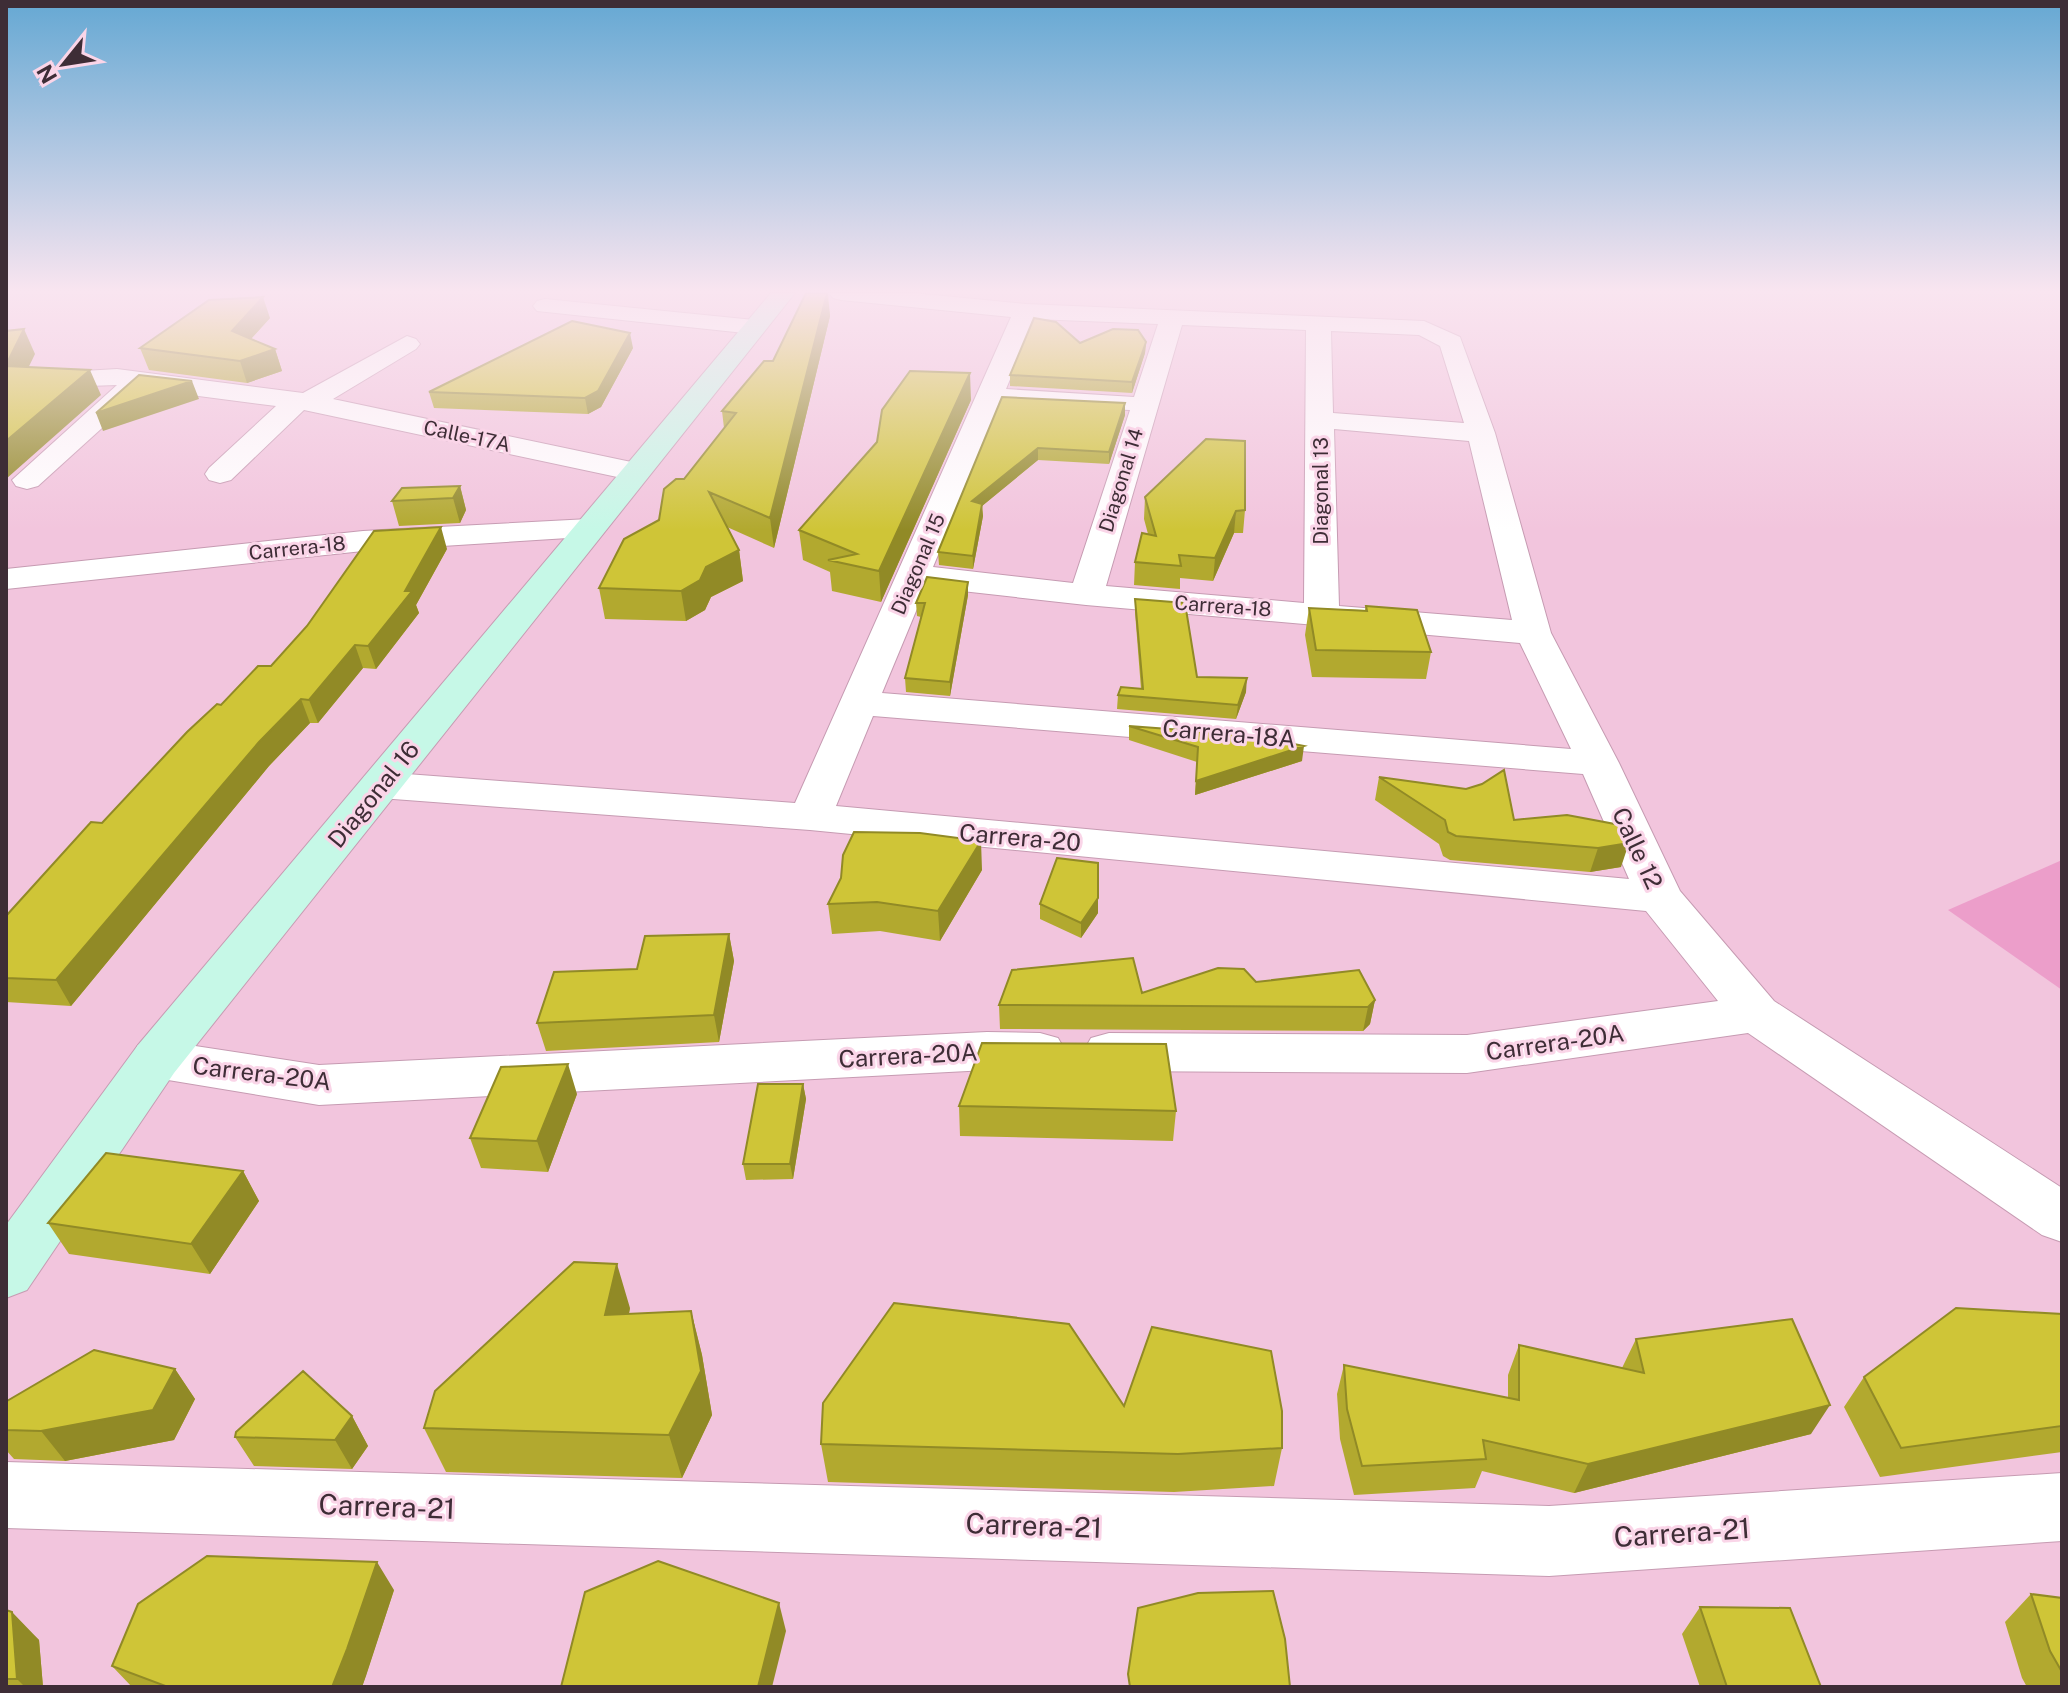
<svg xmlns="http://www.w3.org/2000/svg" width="2068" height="1693" font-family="'Public Sans',sans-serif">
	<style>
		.green { fill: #ec9eca }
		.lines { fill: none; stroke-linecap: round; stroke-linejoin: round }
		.street-casing { stroke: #c69bb2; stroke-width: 2 }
		.secondary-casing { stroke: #c69bb2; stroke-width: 2 }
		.street { fill: #fff; fill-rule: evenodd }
		.secondary { fill: #c6f8e7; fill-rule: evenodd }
		.wall { fill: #b2a92f }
		.shaded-wall { fill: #918a26 }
		.building { fill: #cfc537; stroke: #918a26; stroke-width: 2 }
		.labels { text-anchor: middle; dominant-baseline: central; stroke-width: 6; stroke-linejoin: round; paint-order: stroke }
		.far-street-label { font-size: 20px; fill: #3e2d36; stroke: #fad5e8 }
		.street-label { font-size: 24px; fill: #3e2d36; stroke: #fad5e8 }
		.near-street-label { font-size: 28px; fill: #3e2d36; stroke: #fad5e8 }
	</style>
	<rect width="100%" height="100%" fill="#f2c5dd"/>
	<path class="green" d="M2062,860V990L1948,910Z"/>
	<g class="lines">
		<g class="street-casing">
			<path id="street" d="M829,293H913L1026,304L1424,321L1460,337L1495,433L1551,633L1619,763L1680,891L1774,1001L2062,1188V1242L2042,1235L1748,1033L1467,1073L1109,1071L1091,1066L1083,1052L1091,1038L1109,1033L1467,1035L1718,1001L1646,911L810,830L380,798L365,794L359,785L365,776L380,772L795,803L1011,317L841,300L833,298ZM1035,319L1158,324L1134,397L1006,389ZM1182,325L1306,330L1304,603L1106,586ZM1331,331L1419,335L1440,346L1464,423L1333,413ZM1000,405L1130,410L1073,583L933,567ZM1334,429L1469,441L1512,620L1339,606ZM926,587L1086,605L1520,643L1571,749L882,693ZM873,716L1583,774L1629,879L836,806Z
				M545,299L754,320L763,322L766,327L763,332L754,334L537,311L533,306L537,301Z
				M407,336L416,339L420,344L416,349L333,399L636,463L647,466L651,472L647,478L636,481L304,410L231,480L220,483L209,480L205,474L209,468L276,406L145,389L38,486L27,489L16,486L12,480L117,385L59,387L50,385L46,379L50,373L117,369L303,393Z
				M589,519L600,522L605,529L600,536L363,551L6,589V569L363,531Z
				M987,1032L1040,1033L1058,1038L1066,1052L1058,1066L1040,1071L987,1070L319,1105L156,1078L138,1073L130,1059L138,1045L156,1040L319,1065Z
				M6,1462L1549,1506L2062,1473V1541L1549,1576L6,1528Z"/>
		</g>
		<g class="secondary-casing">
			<path id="secondary" d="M771,293H795L174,1073L27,1290L6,1298V1225L138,1045Z"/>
		</g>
		<use href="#street" class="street"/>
		<use href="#secondary" class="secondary"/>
	</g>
	<path class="wall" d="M828,293L830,316L774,548L727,527L739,550L743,581L711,597L705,610L686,621L605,619L599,588L659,520L684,479L724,428L722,411L773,361Z
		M270,318L251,339L275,349L282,371L247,383L149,370L140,348Z
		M1146,342L1145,353L1132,393L1010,386V375L1080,343Z
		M633,348L601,407L588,414L434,408L429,392Z
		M1002,397L1125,403V415L1109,464L1038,460L982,506L983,516L973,569L939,565L938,552Z
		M971,400L881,602L832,591L830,572L803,560L799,530Z
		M460,486L466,510L460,523L399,526L392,501Z
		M1145,497L1245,510L1243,533H1234L1213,581L1180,578V589L1134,585L1135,562L1148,534L1144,519Z
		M447,549L416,605L419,613L376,669L363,668L318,723H310L269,766L71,1006L6,1002V916L102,823L271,666Z
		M968,582V595L950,696L906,692L905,678L921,617L917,616L916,603Z
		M1135,599L1197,677L1246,692L1236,719L1117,709L1118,695L1141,689L1135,612Z
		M1366,606L1431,652L1426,679L1312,677L1305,635L1309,608L1365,610Z
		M1129,726L1302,761L1195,795L1197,762L1129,740Z
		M1379,777L1514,820L1567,815L1621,867L1590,872L1450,860L1443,856L1439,844L1375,800Z
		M982,870L940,941L880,931L832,934L828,904Z
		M1098,898V913L1081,938L1040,919V904Z
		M729,934L734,961L719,1042L546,1051L537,1023L637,969Z
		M1256,982L1375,1000L1370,1024L1363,1031L1000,1029L999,1005L1142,993Z
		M803,1084L806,1099L793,1179L746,1180L743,1164Z
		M577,1094L548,1172L481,1168L470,1138Z
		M959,1106L1176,1111L1173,1141L960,1136Z
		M243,1171L259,1201L210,1274L69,1254L48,1223Z
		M630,1308L629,1314L691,1311L702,1355L712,1415L682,1478L446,1472L424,1428Z
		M2062,1314V1452L1880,1477L1844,1407L1864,1377Z
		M1636,1339L1811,1434L1574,1493L1482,1471L1475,1488L1354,1495L1340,1439L1337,1394L1344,1365L1508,1398V1375L1519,1345L1622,1368Z
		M175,1369L195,1399L174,1440L65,1461L14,1459L6,1450V1402Z
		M1124,1406L1282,1448L1274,1486L1174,1492L828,1482L821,1444Z
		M352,1416L368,1446L352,1469L254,1466L235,1437Z
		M394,1590L362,1687H132L112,1666Z
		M2031,1594L2062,1598V1687H2027L2022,1678L2005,1622Z
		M1700,1607L1821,1687H1700L1682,1634Z
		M6,1610L39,1640L43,1687H6Z"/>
	<path class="shaded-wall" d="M827,293L830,316L774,548L770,518Z
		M263,297L270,318L239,352L232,331Z
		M24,329L35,354L17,391L6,365Z
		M630,333L633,348L601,407L588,414L585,398Z
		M1146,342L1145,353L1132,393V382Z
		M275,349L282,371L247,383L240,361Z
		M90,370L101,395L6,479V441Z
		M970,373L971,400L881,602L879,571Z
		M192,381L199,399L103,431L96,413Z
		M1125,403V415L1109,464V452Z
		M1038,448V460L982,506L983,516L973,569L972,501Z
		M460,486L466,510L460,523L453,498Z
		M1236,511L1234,533L1213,581L1215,558Z
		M441,527L447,549L416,605L419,613L376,669L368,646L405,591Z
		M739,550L743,581L711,597L705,610L686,621L681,591L706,567Z
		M968,582V595L950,696V682Z
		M355,645L363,668L318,723L309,700Z
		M1247,678L1246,692L1236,719L1238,705Z
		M301,699L310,723L269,766L71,1006L56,980L259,742Z
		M1304,746L1302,761L1195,795L1196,781Z
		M981,841L982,870L940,941L938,911Z
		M1629,843L1621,867L1590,872L1598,848Z
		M1098,898V913L1081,938V923Z
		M729,934L734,961L719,1042L714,1015Z
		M1375,1000L1370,1024L1363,1031L1368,1007Z
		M568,1064L577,1094L548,1172L537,1141Z
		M803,1084L806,1099L793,1179L790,1164Z
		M243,1171L259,1201L210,1274L191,1244Z
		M617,1264L630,1308L619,1359L605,1315Z
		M691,1311L702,1355L712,1415L682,1478L669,1435Z
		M175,1369L195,1399L174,1440L65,1461L41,1431Z
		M1830,1405L1811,1434L1574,1493L1588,1464Z
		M352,1416L368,1446L352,1469L335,1440Z
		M377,1562L394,1590L366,1676L362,1687H332Z
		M779,1603L786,1631L772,1687H758Z
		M12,1612L39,1640L43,1687H25L17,1679Z"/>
	<path class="building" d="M806,293H827L770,518L709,492L739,550L706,567L700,580L681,591L599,588L624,539L659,520L664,489L676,479H684L736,413L722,411L764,361H773Z
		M263,297L232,331L275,349L240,361L140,348L209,300Z
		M1034,318L1056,322L1080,343L1113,329L1138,330L1146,342L1132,382L1010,375Z
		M572,321L630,333L598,391L585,398L429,392Z
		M24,329L6,365V331Z
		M6,366L90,370L6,441Z
		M910,371L970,373L879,571L828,560L857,554L799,530L877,442L882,410Z
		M139,375L192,381L96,413Z
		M1002,397L1125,403L1109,452L1038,448L972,501L982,504L973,556L938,552Z
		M1206,439L1245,441V510L1236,511L1215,558L1179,555L1181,566L1135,562L1142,533L1156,536L1145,497Z
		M460,486L453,498L392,501L402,488Z
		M441,527L405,591H412L368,646L355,645L309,700L301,699L259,742L56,980L6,978V916L91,822L102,823L187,732L217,704L221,705L258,666H271L307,626L374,531Z
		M927,577L968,582L950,682L905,678L925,603H916Z
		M1135,599L1185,603L1197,677L1247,678L1238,705L1118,695L1121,687L1143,689Z
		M1366,606L1417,610L1431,652L1316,650L1309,608L1367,611Z
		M1129,726L1249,735L1304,746L1196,781L1198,747Z
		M1504,770L1514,820L1567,815L1620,825L1629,843L1598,848L1456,836L1448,832L1445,820L1379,777L1466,789L1482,784Z
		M854,832L920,833L981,841L938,911L877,902L828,904L841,878L843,855Z
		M1057,858L1098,863V898L1081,923L1040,904Z
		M729,934L714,1015L537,1023L554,972L637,969L645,936Z
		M1133,958L1142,993L1218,968L1244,969L1256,982L1359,970L1375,1000L1368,1007L999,1005L1012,970Z
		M982,1043L1166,1044L1176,1111L959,1106Z
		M568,1064L537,1141L470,1138L501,1067Z
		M758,1084H803L790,1164H743Z
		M106,1153L243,1171L191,1244L48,1223Z
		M574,1262L617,1264L605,1315L691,1311L701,1371L669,1435L424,1428L435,1391Z
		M894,1303L1069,1324L1124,1406L1152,1327L1271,1351L1282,1411V1448L1178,1454L821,1444L823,1403Z
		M1956,1308L2062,1314V1426L1901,1448L1864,1377Z
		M1792,1319L1830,1405L1588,1464L1483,1440L1486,1459L1362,1466L1347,1409L1344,1365L1519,1400V1345L1644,1373L1636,1339Z
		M94,1350L175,1369L153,1410L41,1431L6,1430L7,1401Z
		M303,1371L352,1416L335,1440L235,1437L236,1432Z
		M207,1556L377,1562L347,1649L332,1687H168L112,1666L138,1604Z
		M658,1561L779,1603L758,1687H561L585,1592Z
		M1273,1591L1285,1639L1290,1687H1130L1128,1674L1138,1608L1198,1593Z
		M2031,1594L2062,1598V1672L2050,1651Z
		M1700,1607L1790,1608L1821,1687H1727Z
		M6,1610L12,1612L17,1679H6Z"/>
	<linearGradient id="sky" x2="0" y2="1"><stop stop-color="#65a8d3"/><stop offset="0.55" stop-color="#f9e5f0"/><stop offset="1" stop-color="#f9e5f0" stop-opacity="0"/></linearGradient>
	<rect width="2068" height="530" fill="url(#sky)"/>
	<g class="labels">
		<g class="far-street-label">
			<text transform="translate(467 436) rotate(12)">Calle-17A</text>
			<text transform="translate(1121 480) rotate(-73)">Diagonal 14</text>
			<text transform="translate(1321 491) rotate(-90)">Diagonal 13</text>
			<text transform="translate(297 548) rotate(-6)">Carrera-18</text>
			<text transform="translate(918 564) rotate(-67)">Diagonal 15</text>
			<text transform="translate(1223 606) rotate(4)">Carrera-18</text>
		</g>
		<g class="street-label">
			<text transform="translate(1229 733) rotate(5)">Carrera-18A</text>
			<text transform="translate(373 794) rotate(-51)">Diagonal 16</text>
			<text transform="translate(1020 837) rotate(5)">Carrera-20</text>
			<text transform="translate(1638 848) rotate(65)">Calle 12</text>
			<text transform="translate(1555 1042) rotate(-8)">Carrera-20A</text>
			<text transform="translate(908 1055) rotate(-3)">Carrera-20A</text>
			<text transform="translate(262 1073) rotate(7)">Carrera-20A</text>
		</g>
		<g class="near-street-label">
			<text transform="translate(387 1506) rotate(2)">Carrera-21</text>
			<text transform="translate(1034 1525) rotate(2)">Carrera-21</text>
			<text transform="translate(1682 1532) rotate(-4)">Carrera-21</text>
		</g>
	</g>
	<rect width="2068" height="1693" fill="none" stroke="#3e2d36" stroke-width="16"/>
	<g transform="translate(64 64) rotate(240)" stroke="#fad5e8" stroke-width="6" paint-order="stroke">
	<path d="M0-6L14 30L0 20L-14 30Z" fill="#3e2d36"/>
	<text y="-12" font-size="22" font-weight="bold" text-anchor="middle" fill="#3e2d36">N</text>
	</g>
</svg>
